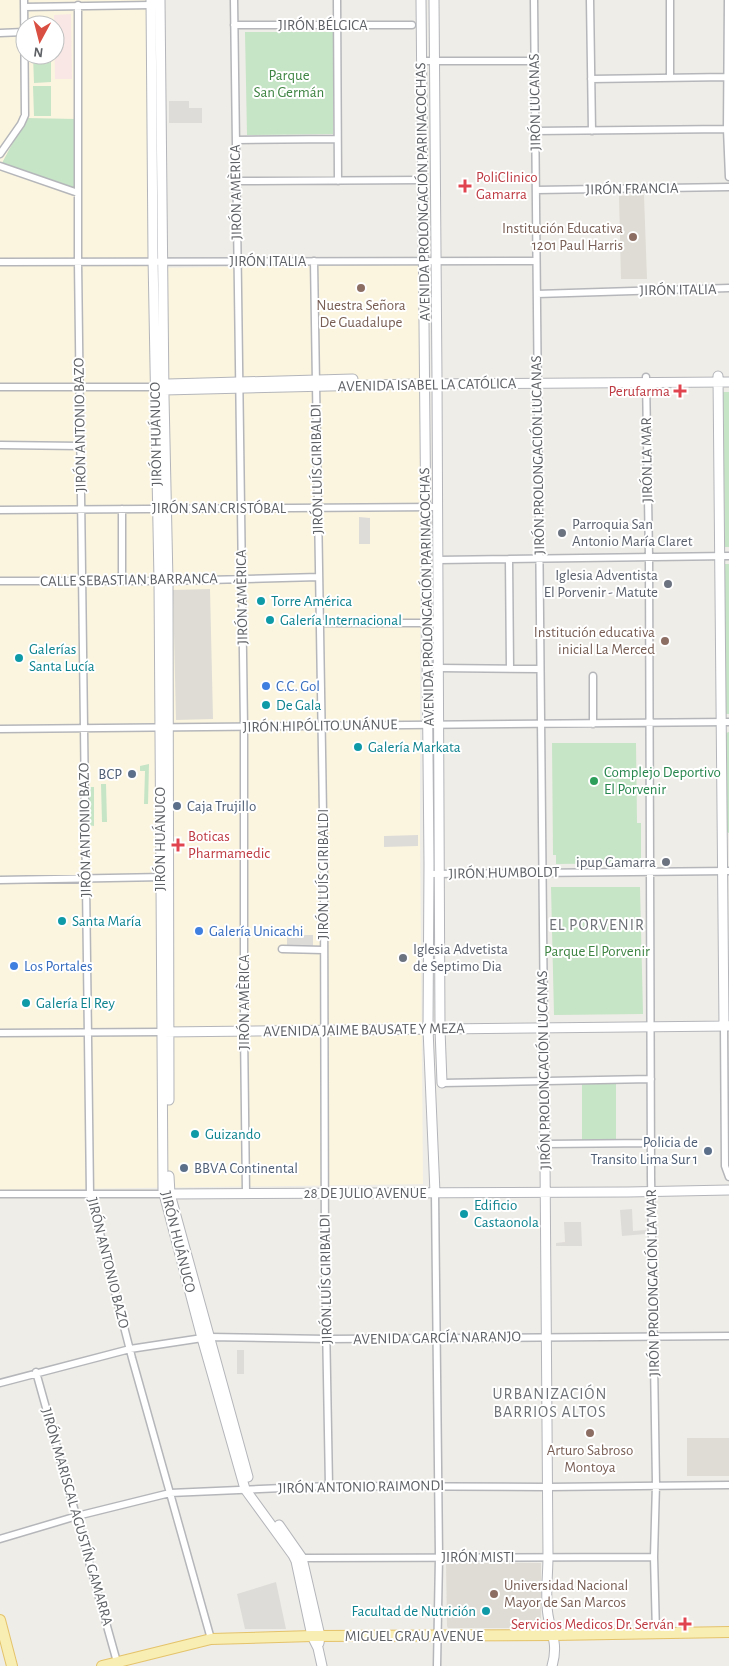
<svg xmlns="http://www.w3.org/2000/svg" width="729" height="1666" font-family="'Alegreya Sans',sans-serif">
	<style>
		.commercial { fill: #fbf5df; fill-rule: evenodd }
		.industrial { fill: #dedcd9 }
		.education { fill: #dedcd5 }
		.medical { fill: #f9e7e5 }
		.green { fill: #c6e4c6 }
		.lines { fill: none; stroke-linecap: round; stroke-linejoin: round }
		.street-casing { stroke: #b4b6ba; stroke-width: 9 }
		.secondary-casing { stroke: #b3b5ba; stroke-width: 11 }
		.primary-casing { stroke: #e4c36a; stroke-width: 12 }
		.street { stroke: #fff; stroke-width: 6 }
		.secondary { stroke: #fff; stroke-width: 9 }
		.primary { stroke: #f8edb3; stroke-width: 10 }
		.health-dot { fill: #e0444e; stroke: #fff; stroke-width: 2 }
		.education-dot { fill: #8d6e63; stroke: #fff; stroke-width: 2 }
		.worship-dot { fill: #6b7280; stroke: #fff; stroke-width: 2 }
		.culture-dot { fill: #0f9aa8; stroke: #fff; stroke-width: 2 }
		.shop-dot { fill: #3f7fe0; stroke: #fff; stroke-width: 2 }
		.service-dot { fill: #5c6f8a; stroke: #fff; stroke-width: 2 }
		.leisure-dot { fill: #2e9e5b; stroke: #fff; stroke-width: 2 }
		.labels { text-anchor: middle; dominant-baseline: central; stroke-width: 4; stroke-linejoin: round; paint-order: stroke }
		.street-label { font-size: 15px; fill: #5e6165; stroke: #fff }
		.park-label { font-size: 15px; fill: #3e8442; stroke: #fff }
		.health-label { font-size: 15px; fill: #be3a42; stroke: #fff; text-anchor: start }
		.education-label { font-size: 15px; fill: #785e54; stroke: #fff; text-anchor: end }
		.worship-label { font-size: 15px; fill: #5b616d; stroke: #fff; text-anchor: start }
		.culture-label { font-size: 15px; fill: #0d838f; stroke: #fff; text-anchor: start }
		.shop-label { font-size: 15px; fill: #366cbe; stroke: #fff; text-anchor: start }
		.leisure-label { font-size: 15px; fill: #27864d; stroke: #fff; text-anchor: start }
		.service-label { font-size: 15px; fill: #4e5e75; stroke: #fff; text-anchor: end }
		.neighbourhood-label { font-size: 16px; letter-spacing: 1px; fill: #6f7377; stroke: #fff }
	</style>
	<rect width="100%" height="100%" fill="#efede7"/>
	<path class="commercial" d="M0,0H154L158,268L420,263V841L423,1184L0,1190ZM25,25H55V55H25Z"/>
	<path class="industrial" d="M169,101H189V108H202V123H169Z
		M359,517L370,518V544H359Z
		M418,835V846L384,847V836Z
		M287,935H313V946H287Z
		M632,1209L633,1231L646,1230V1234L622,1236L620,1210Z
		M564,1222H581L582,1246H556V1243L565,1242Z
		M237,1350H244V1374H237Z
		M276,1582L286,1629H245L237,1594Z"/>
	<path class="education" d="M644,195L647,279H621L619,196Z
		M210,589L213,719L176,720L173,590Z
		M687,1438H729V1476H687Z
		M446,1562L541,1563V1626L539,1628H448L447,1626Z"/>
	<path class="medical" d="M71,14L72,79H55L54,15Z"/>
	<path class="green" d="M245,32H333V134L247,135Z
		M33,55H51V82L34,83Z
		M33,86H51V116H34Z
		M26,118L76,119L77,191L3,165L2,163Z
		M723,392H729V547H725Z
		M724,564H729V714H726Z
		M729,732V833L727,832L726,737V733Z
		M552,743H636L637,823H641V863L556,864V855H553Z
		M149,764L148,804H144L145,771H140V766Z
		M101,784H106L107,822H102Z
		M88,787H94V826L88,825Z
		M551,887H640L643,1014L554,1015Z
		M582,1080H616V1143H582Z"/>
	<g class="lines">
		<g class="street-casing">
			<path id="street" d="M234,0L244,727V1031L246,1193
				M337,0L338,181
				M534,0L544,1028
				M590,0L592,131
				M670,0V77
				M728,0L727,129L729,177
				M78,5V262L90,1194L132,1358L211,1639
				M24,7L151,5
				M234,25H412
				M0,33L24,32
				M422,61H534
				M591,79L727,77
				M535,131L727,129
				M236,140L337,139
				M0,154L21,124L25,115L24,0
				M0,166L78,193
				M236,181L423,180
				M536,190L729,187
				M314,261L324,875L325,1267L329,1486
				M0,262L536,261
				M537,294L729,288
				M646,377L649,557L651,1178L656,1484L654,1557L656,1633
				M0,387H156
				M0,445L81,446
				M122,509V581
				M0,510L438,507
				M509,559L510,669
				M438,560L729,556
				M0,581H168L319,577
				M320,623H438
				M439,668L540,669
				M593,724V676
				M0,729L729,722
				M429,874L729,871
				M0,880L164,877
				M282,949L323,950
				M724,1026L725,1166L729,1177
				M0,1033L162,1032
				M442,1083L651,1079
				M545,1144L651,1143
				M435,1193L439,1557L437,1666
				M0,1194H164
				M36,1372L117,1662
				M0,1383L130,1349L209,1337L327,1339L729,1336
				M0,1539L77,1516L170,1493L329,1486L548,1487L729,1485
				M302,1558L654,1557"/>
		</g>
		<g class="secondary-casing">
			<path id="secondary" d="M151,0L153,257L159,581L163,1190L202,1338L245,1489L293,1555L296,1561L312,1636L318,1648L322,1666
				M160,0L164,396L168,581L169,1100
				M421,0L429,864L428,1029L435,1193
				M434,0L437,379L440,1029L442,1083
				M718,376L724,1026
				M168,384L353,379
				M161,389L164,390L416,384L729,382
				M544,1028L548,1556C548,1572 546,1588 547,1604C547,1629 560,1639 552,1666
				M163,1032L729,1026
				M169,1176L170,1194L248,1477
				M167,1194L628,1192L729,1190
				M279,1525L302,1558L320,1636L319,1643"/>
		</g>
		<g class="primary-casing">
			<path id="primary" d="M0,1620L12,1666
				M102,1666L211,1639L312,1636L554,1635L729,1632"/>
		</g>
		<use href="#street" class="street"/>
		<use href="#secondary" class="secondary"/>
		<use href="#primary" class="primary"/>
	</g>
	<g class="health-dot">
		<path d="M462.5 178.5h5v5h5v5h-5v5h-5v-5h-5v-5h5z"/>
		<path d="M677.5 383.5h5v5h5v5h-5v5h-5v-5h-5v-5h5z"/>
		<path d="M175.5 837.5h5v5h5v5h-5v5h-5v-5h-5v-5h5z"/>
		<path d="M682.5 1616.5h5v5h5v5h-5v5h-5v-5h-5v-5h5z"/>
	</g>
	<g class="education-dot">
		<circle cx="633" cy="237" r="5"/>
		<circle cx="361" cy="288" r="5"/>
		<circle cx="665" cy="641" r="5"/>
		<circle cx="590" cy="1433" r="5"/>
		<circle cx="494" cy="1594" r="5"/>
	</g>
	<g class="worship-dot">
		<circle cx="562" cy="533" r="5"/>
		<circle cx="668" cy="584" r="5"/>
		<circle cx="666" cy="862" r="5"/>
		<circle cx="403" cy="958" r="5"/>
	</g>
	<g class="culture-dot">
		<circle cx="261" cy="601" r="5"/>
		<circle cx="270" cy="620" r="5"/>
		<circle cx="19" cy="658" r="5"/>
		<circle cx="266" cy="705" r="5"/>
		<circle cx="358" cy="747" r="5"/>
		<circle cx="62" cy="921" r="5"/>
		<circle cx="26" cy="1003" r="5"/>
		<circle cx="195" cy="1134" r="5"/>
		<circle cx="464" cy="1214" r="5"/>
		<circle cx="486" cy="1611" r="5"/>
	</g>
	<g class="shop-dot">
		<circle cx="266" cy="686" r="5"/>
		<circle cx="199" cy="931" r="5"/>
		<circle cx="14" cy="966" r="5"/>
	</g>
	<g class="service-dot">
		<circle cx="132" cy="774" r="5"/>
		<circle cx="177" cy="806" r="5"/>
		<circle cx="708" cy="1151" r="5"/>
		<circle cx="184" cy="1168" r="5"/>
	</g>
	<circle class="leisure-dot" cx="594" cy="781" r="5"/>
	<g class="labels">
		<g class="street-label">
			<text x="323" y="25">JIRÓN BÉLGICA</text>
			<text transform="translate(535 102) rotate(-91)">JIRÓN LUCANAS</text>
			<text transform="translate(632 189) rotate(-1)">JIRÓN FRANCIA</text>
			<text transform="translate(236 192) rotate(-91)">JIRÓN AMÈRICA</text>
			<text transform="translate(423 192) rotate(-91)">AVENIDA PROLONGACIÓN PARINACOCHAS</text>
			<text x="268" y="261">JIRÓN ITALIA</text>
			<text transform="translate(678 290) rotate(-1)">JIRÓN ITALIA</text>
			<text transform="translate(427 385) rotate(-1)">AVENIDA ISABEL LA CATÓLICA</text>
			<text transform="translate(80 425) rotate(-91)">JIRÓN ANTONIO BAZO</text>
			<text transform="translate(156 434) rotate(-91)">JIRÓN HUÁNUCO</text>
			<text transform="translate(538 455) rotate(-91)">JIRÓN PROLONGACIÓN LUCANAS</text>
			<text transform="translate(647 460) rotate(-91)">JIRÓN LA MAR</text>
			<text transform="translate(317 469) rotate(-91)">JIRÓN LUÍS GIRIBALDI</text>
			<text x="219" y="508">JIRÓN SAN CRISTÓBAL</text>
			<text transform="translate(129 580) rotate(-1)">CALLE SEBASTIAN BARRANCA</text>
			<text transform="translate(242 597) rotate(-91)">JIRÓN AMÈRICA</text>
			<text transform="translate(427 597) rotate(-91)">AVENIDA PROLONGACIÓN PARINACOCHAS</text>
			<text transform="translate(320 726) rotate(-1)">JIRÓN HIPÓLITO UNÁNUE</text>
			<text transform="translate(85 830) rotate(-91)">JIRÓN ANTONIO BAZO</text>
			<text transform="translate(160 839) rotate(-90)">JIRÓN HUÁNUCO</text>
			<text transform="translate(504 873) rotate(-1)">JIRÓN HUMBOLDT</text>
			<text transform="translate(323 874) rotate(-90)">JIRÓN LUÍS GIRIBALDI</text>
			<text transform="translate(244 1002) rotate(-90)">JIRÓN AMÈRICA</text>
			<text transform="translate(364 1030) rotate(-1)">AVENIDA JAIME BAUSATE Y MEZA</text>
			<text transform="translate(544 1070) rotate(-91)">JIRÓN PROLONGACIÓN LUCANAS</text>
			<text x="365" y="1193">28 DE JULIO AVENUE</text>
			<text transform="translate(178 1242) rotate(76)">JIRÓN HUÁNUCO</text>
			<text transform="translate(108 1263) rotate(76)">JIRÓN ANTONIO BAZO</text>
			<text transform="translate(326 1279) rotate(-91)">JIRÓN LUÍS GIRIBALDI</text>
			<text transform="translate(653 1283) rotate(-91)">JIRÓN PROLONGACIÓN LA MAR</text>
			<text transform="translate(437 1338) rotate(-1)">AVENIDA GARCÍA NARANJO</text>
			<text transform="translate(361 1487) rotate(-1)">JIRÓN ANTONIO RAIMONDI</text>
			<text transform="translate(77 1517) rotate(74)">JIRÓN MARISCAL AGUSTÍN GAMARRA</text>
			<text x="478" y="1557">JIRÓN MISTI</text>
			<text x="414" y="1636">MIGUEL GRAU AVENUE</text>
		</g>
		<g class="park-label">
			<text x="289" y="75">Parque<tspan x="289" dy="17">San Germán</tspan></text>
			<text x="597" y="951">Parque El Porvenir</text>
		</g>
		<g class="health-label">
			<text x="476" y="177">PoliClinico<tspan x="476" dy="17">Gamarra</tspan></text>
			<text x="670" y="391" text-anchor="end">Perufarma</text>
			<text x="188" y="836">Boticas<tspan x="188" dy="17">Pharmamedic</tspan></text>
			<text x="674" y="1624" text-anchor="end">Servicios Medicos Dr. Serván</text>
		</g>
		<g class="education-label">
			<text x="623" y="228">Institución Educativa<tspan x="623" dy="17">1201 Paul Harris</tspan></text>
			<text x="361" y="305" text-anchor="middle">Nuestra Señora<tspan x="361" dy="17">De Guadalupe</tspan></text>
			<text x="655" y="632">Institución educativa<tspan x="655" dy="17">inicial La Merced</tspan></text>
			<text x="590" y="1450" text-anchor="middle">Arturo Sabroso<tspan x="590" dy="17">Montoya</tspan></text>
			<text x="504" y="1585" text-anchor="start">Universidad Nacional<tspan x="504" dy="17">Mayor de San Marcos</tspan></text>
		</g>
		<g class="worship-label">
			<text x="572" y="524">Parroquia San<tspan x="572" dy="17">Antonio María Claret</tspan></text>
			<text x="658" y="575" text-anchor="end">Iglesia Adventista<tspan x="658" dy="17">El Porvenir - Matute</tspan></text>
			<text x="656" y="862" text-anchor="end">ipup Gamarra</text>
			<text x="413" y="949">Iglesia Advetista<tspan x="413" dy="17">de Septimo Dia</tspan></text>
		</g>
		<g class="culture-label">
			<text x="271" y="601">Torre América</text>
			<text x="280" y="620">Galería Internacional</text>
			<text x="29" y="649">Galerías<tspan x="29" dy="17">Santa Lucía</tspan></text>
			<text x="276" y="705">De Gala</text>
			<text x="368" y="747">Galería Markata</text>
			<text x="72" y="921">Santa María</text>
			<text x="36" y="1003">Galería El Rey</text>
			<text x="205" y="1134">Guizando</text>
			<text x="474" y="1205">Edificio<tspan x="474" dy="17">Castaonola</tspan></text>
			<text x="476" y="1611" text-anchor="end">Facultad de Nutrición</text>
		</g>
		<g class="shop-label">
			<text x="276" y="686">C.C. Gol</text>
			<text x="209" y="931">Galería Unicachi</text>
			<text x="24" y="966">Los Portales</text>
		</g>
		<g class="leisure-label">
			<text x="604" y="772">Complejo Deportivo<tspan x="604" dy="17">El Porvenir</tspan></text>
		</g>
		<g class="service-label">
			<text x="122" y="774">BCP</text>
			<text x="187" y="806" text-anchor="start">Caja Trujillo</text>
			<text x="698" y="1142">Policia de<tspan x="698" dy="17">Transito Lima Sur 1</tspan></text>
			<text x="194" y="1168" text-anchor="start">BBVA Continental</text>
		</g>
		<g class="neighbourhood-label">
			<text x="597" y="925">EL PORVENIR</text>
			<text x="550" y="1394">URBANIZACIÓN<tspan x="550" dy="18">BARRIOS ALTOS</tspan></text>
		</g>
	</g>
	<g transform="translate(40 40) rotate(187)"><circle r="24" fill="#ffffff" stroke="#bfc0c1"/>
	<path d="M0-4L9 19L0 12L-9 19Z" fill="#d94f42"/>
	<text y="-8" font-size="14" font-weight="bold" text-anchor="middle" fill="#5e6165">N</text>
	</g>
</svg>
